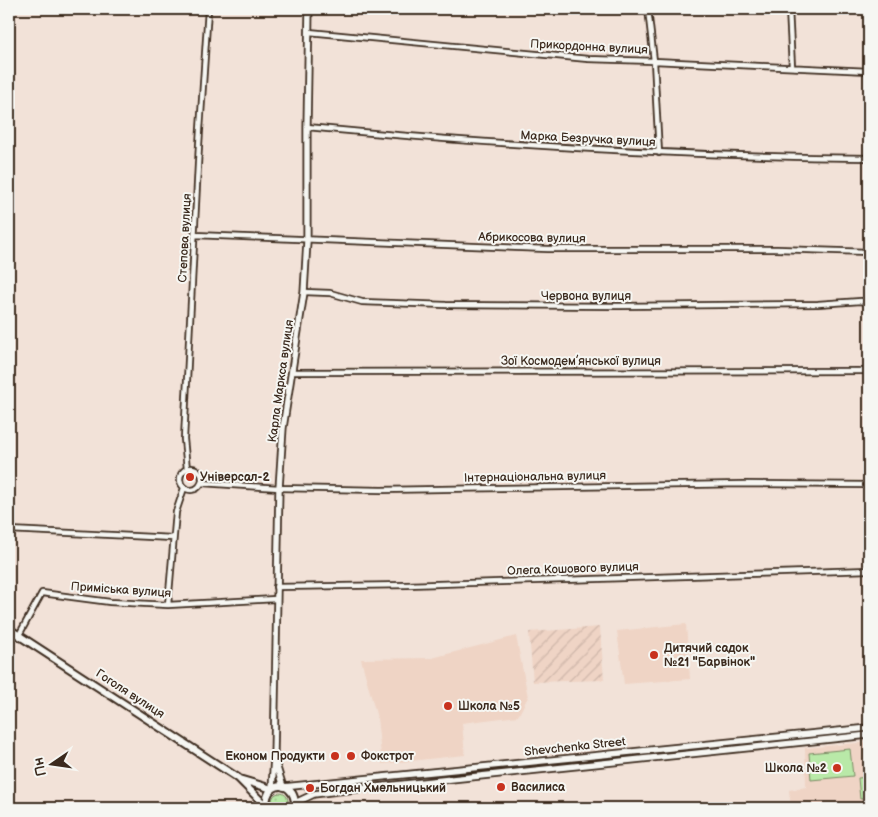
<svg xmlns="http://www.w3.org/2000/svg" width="878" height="817" font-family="'Balsamiq Sans',sans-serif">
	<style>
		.built { fill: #efd4c5 }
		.industrial { fill: url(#industrial-furrows) }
		.grass { fill: url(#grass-dots); stroke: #7a8a63 }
		.pitch { fill: #b9e9a8; stroke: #7a8a63 }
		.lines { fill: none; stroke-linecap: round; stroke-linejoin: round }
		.minor-casing { stroke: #3b2a1e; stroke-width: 8 }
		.tertiary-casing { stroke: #3b2a1e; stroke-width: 9 }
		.secondary-casing { stroke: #3b2a1e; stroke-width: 10 }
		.minor { stroke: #f6f6f2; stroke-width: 4.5 }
		.tertiary { stroke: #f6f6f2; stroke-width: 5.5 }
		.secondary { stroke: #f6f6f2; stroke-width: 6 }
		.poi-dot { fill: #c8321e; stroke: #f6f6f2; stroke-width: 2 }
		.labels { text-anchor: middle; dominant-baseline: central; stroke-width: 4; stroke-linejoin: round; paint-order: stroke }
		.street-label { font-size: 12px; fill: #3b2a1e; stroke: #f6f6f2 }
		.poi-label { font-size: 12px; font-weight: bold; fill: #3b2a1e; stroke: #f6f6f2; text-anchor: start }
	</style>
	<defs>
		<pattern id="industrial-furrows" width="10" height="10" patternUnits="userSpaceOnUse" patternTransform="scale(1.25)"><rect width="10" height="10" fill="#efd4c5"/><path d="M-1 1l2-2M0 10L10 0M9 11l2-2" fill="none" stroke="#ceb6a9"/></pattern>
		<pattern id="grass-dots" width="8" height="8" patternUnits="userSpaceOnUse" patternTransform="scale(1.25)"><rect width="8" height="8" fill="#b9e9a8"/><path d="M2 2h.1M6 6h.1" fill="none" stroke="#a0c890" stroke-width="1.8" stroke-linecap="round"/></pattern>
	</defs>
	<rect width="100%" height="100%" fill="#f2e2d8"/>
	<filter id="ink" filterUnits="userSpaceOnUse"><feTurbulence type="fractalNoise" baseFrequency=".02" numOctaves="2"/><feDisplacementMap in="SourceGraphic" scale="10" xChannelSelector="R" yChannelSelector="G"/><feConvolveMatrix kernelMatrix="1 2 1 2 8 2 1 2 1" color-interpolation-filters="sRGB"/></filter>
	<g filter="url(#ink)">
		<path class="built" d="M686,624L690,679L624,684L617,631Z
			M516,636L528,697L518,716L462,723L465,755L382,764L377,718L361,659L432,658Z
			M869,742V807L791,808L789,790L806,787L805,748Z"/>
		<path class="industrial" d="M600,627L604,680L533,682L529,632Z"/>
		<path class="grass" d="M272 801a8 8 0 1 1 16 0a8 8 0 1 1-16 0Z"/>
		<path class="pitch" d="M850,749L853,776L811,780L809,753Z
			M869,777V798L860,799L858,778Z"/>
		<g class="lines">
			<g class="minor-casing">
				<path id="minor" d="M648,9L654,61L659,153
					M789,9L792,67
					M309,32L588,59L654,61L869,71
					M307,127C494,145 681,156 869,158
					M195,235L548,249H777L869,252
					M304,292L330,293L362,302L446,305L619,306L818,304L861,301L869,303
					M292,372L869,371
					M180 479a11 11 0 1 1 22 0a11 11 0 1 1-22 0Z
					M187,469L184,439L199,145L208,9
					M202,483L279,488L381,490L744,484L869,485
					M9,530L173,538
					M276,587L407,585L869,570
					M168,605L176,512L184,488
					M19,635L42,593L110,602L168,605L276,599"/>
			</g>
			<g class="tertiary-casing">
				<path id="tertiary" d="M275,761L283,787L869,728
					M272,789L274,756L279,488L283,428L304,292L307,241V127L309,9
					M295,803L314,794L338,791L869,735"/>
			</g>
			<g class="secondary-casing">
				<path id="secondary" d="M9,629L238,778L268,808
					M239,779L272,789
					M268,808C261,791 282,777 292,793C295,797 295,803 296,808"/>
			</g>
			<use href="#minor" class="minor"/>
			<use href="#tertiary" class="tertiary"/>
			<use href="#secondary" class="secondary"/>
		</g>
	</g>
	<g class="poi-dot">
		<circle cx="190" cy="477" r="5"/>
		<circle cx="654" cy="655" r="5"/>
		<circle cx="448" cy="706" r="5"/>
		<circle cx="335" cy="756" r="5"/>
		<circle cx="351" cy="756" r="5"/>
		<circle cx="837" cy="768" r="5"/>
		<circle cx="501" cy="787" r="5"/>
		<circle cx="310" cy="788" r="5"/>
	</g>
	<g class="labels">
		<g class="street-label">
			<text transform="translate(589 47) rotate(3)">Прикордонна вулиця</text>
			<text transform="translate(588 139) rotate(3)">Марка Безручка вулиця</text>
			<text transform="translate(185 238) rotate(-87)">Степова вулиця</text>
			<text transform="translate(532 238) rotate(1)">Абрикосова вулиця</text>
			<text x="586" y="296">Червона вулиця</text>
			<text x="581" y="361">Зої Космодем’янської вулиця</text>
			<text transform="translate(281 381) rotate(-82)">Карла Маркса вулиця</text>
			<text transform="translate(535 477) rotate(-1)">Інтернаціональна вулиця</text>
			<text transform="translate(573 569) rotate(-2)">Олега Кошового вулиця</text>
			<text transform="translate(121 590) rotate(4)">Приміська вулиця</text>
			<text transform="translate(130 694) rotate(33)">Гоголя вулиця</text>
			<text transform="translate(575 747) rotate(-6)">Shevchenka Street</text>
		</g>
		<g class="poi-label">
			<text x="200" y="477">Універсал-2</text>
			<text x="664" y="648">Дитячий садок<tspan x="664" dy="14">№21 "Барвінок"</tspan></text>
			<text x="458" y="706">Школа №5</text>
			<text x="325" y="756" text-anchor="end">Економ Продукти</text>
			<text x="361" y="756">Фокстрот</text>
			<text x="827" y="768" text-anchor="end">Школа №2</text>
			<text x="511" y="787">Василиса</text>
			<text x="320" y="788">Богдан Хмельницький</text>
		</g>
	</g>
	<rect width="878" height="817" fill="none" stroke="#f6f6f2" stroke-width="30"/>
	<rect x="15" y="15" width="848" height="787" fill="none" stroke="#3b2a1e" stroke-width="2" filter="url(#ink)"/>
	<g transform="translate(52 764) rotate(257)" stroke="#f6f6f2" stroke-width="4" paint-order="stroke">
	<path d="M0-4L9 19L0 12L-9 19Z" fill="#3b2a1e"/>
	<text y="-8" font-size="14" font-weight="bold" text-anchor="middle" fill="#3b2a1e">Пн</text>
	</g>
</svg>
